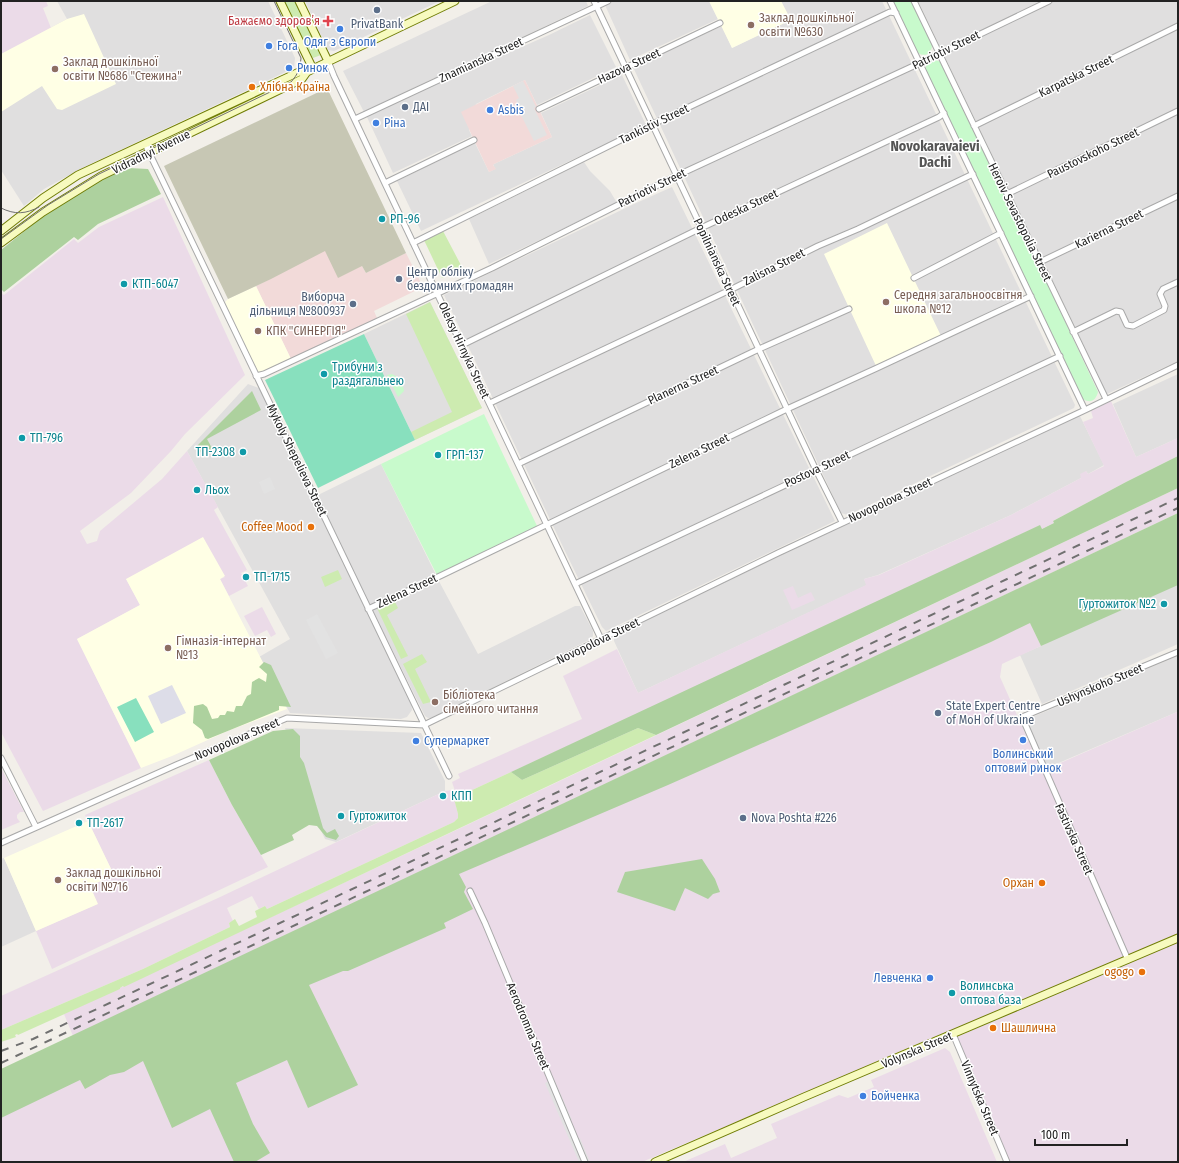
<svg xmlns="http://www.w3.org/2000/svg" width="1179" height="1163" font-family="'Fira Sans Condensed',sans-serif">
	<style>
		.residential { fill: #e0dfdf }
		.commercial { fill: #f2dad9 }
		.industrial { fill: #ebdbe8 }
		.education { fill: #ffffe5 }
		.construction { fill: #c7c7b4 }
		.grass { fill: #cdebb0 }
		.forest { fill: #add19e }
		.park { fill: #c8facc }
		.pitch { fill: #88e0be }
		.parking { fill: #e2e2e2 }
		.plaza { fill: #dddde8 }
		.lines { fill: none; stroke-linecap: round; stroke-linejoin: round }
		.street-casing { stroke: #a9a9a9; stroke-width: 7 }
		.secondary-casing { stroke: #707d05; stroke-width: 9 }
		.street { stroke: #fff; stroke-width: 5 }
		.secondary { stroke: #f7fabf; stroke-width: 7 }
		.tram { stroke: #707070; stroke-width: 1 }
		.rail { stroke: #707070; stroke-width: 2; stroke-dasharray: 8 8; stroke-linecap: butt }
		.service-dot { fill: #5c6f8a; stroke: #fff; stroke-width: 1.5 }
		.health-dot { fill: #e0444e; stroke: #fff; stroke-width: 1.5 }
		.education-dot { fill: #8d6e63; stroke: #fff; stroke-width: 1.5 }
		.shop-dot { fill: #3f7fe0; stroke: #fff; stroke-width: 1.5 }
		.food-dot { fill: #e8710a; stroke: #fff; stroke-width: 1.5 }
		.culture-dot { fill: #0f9aa8; stroke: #fff; stroke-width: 1.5 }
		.labels { text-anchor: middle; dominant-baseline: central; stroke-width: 3; stroke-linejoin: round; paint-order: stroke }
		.education-label { font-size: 12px; fill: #785e54; stroke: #fff; text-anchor: start }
		.health-label { font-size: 12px; fill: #be3a42; stroke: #fff; text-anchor: end }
		.service-label { font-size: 12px; fill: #4e5e75; stroke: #fff; text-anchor: start }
		.shop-label { font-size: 12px; fill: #366cbe; stroke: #fff; text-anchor: start }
		.street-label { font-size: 12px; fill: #222; stroke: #fff }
		.food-label { font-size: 12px; fill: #c56008; stroke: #fff; text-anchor: end }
		.culture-label { font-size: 12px; fill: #0d838f; stroke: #fff; text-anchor: start }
		.quarter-label { font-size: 14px; font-weight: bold; fill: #555; stroke: #fff }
	</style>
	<rect width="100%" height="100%" fill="#f2efe9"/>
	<path class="residential" d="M57,1H268L295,58L294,68L84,167L44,189L24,206L1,170V54L67,19Z
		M305,1H440L334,51L328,50Z
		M492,1H586L588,6L499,48V50L438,80L434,78L364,112L343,71Z
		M614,1H709L718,19L630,60L605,5Z
		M781,1H882L1075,405L1074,408L848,515L841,513L633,67L722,26L732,48L790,20Z
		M918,1H1178V361L1107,394Z
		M590,15L616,67L537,105L525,80L476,104L469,130L472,136L393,173L366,115L549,35Z
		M621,73L646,125L421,231L397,181L475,143L489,172L495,169L493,164H494L552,137L541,113L598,86L607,81V80Z
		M584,162L590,171L610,191L617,203L489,264L469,219Z
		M672,187L835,521L606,631L602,627L564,549L444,295L634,204Z
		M430,302L482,408L415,440L364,334Z
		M1178,374V438L1136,457L1113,404Z
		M248,384L259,388L411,701L412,710L407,717L401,719L290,713L259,657L290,639L187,451Z
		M1079,414L1104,465L1088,474L1086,471L1081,478L1011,515L878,575L864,579L867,585L638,693L614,641V635L618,632Z
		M381,464L441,585L478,654L575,606H580L593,631V636L591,639L431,718H428L425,716L316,496Z
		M1178,574V644L1042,704L1020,655L1041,646Z
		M1178,656V715L1177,712L1047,768L1027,722L1030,718Z
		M285,728L421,733L445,781V791L336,842L325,839L311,810Z
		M4,858L36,931L1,947V859Z"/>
	<path class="commercial" d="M525,80L552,137L494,164L493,165L496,169L489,172L461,112Z
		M325,250L362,266L366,273L406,253L423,287L374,311L377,318L291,359L256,286Z"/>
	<path class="industrial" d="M1,1H46L48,6L43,8L51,28L1,54Z
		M163,197L245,375L185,434L171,451L131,493L80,531L87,544L97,541L100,531L162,479L187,451L218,507L214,510L247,570L241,573L248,586L229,596L220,579L225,577L126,579L140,605L77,639L141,768L43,811L1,732V293L4,295L74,239L78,243L99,227Z
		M1111,401L1136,457L1178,438V456L1126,482L1053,521L1054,523L1042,529L1039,526L646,710L470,791L456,794L452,782L460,778L458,774L582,719L563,676L617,649L638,693L866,585L864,579L879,575L1011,515L1081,478L1080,474L1086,471L1088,474L1104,466L1083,422L1093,418L1091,411Z
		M1178,488V513L73,1036L64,1014L467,825Z
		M793,586L798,598L811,592L815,600L792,610L783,590Z
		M262,607L276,634L271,637L267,630L255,636L244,616Z
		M1030,622L1041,646L1002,664L1000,677L1042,771L1177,712L1178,715V1162H1009L957,1037L1052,995L953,1034L943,1033L642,1162H1V1083L462,872L991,642Z
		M209,760L232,805L268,867L52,969L36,931L97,904L90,886L114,875L85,815Z
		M1,768L24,812H20L17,815V818L20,822L1,830Z
		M452,790L458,814V818L454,822L267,909L265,906L259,909L252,896L227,908L233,921L229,923L230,927L143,969L1,1030V996L218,898L445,791Z
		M945,1048L950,1052L997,1162H683L725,1144L731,1158L777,1138L771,1124L839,1095L848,1098L874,1087L871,1080Z"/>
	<path class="education" d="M709,1H781L791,20L732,48Z
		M84,14L116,84L62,110L57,109L42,86L1,112V54L67,19Z
		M887,223L942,338L877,368L824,254Z
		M256,286L291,359L264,371L259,372L256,369L225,302L228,299Z
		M203,537L225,576L220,579L287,709L230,730L172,756L141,768L77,639L140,605L126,579Z
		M88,821L114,875L90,886L98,904L36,931L4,858Z"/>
	<path class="construction" d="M327,88L406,253L366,273L362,266L338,278L325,251L271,279L228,299L164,166Z"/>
	<path class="grass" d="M284,1H297L321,52V55L313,58L311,56Z
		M443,231L463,269L442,278L424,240Z
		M430,302L482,408L415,440L411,432L452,412L406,314Z
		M338,570L342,579L325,587L321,577Z
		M394,600L398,608L387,615L408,656L401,659L377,608Z
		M422,654L427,662L415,669L431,702L423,704L403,664Z
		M638,728L656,735L124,987L123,986L120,988V989L18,1035L17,1034L15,1035L16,1037L1,1042V1030L143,969L230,927L229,923L235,919L239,926L257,917L255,911L265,906L267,909L454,822L458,818V814L453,795L470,791L511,772L522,780Z"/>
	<path class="forest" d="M129,168L148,169L161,194L98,224L78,240L74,237L4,292L1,289V250L47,213L103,179Z
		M252,391L261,410L207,439L214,452L206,454L201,453L197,446Z
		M1178,456V488L656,735L638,728L522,780L511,772L1040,525L1042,529L1054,523L1053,521L1126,482Z
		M1178,513V585L1041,646L1030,623L991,642L668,785L459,874L466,887L464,892L473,909L444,923L446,928L348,971H343L309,985L358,1085L308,1108L287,1060L236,1083L253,1124L270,1153L255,1162H234L210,1109L172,1128L143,1061L124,1072L110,1075L85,1089L80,1080L1,1118V1069Z
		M264,662L271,665L291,707L279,706V710L208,739L205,738L202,730L193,723L194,706L203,704L207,707L212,719L218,718L220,715H225L227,711L234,712L236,706H242L247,696L251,694L252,682L259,678L266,682L267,674L259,667Z
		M293,729L300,736V757L304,763L323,828L327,833L335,829L339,836L336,840L326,837L317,826L309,825L292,835L294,840L261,855L232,805L209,760L273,731Z
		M702,859L715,879L720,892L713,894L708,899L685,888L675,911L617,892L625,872Z"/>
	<path class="park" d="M893,1H911L932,45C932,54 924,58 917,52Z
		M933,59L941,62L992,165L1098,392C1096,400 1091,404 1083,399L925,69L928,61Z
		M392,374C400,378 403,383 404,391L398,397L387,375Z
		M484,414L537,526L437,575L381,464Z"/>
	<path class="pitch" d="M364,334L415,440L318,488L265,380Z
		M136,698L154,732L135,742L117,707Z"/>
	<path class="parking" d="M523,81L536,107L534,108L547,135L534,141L521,115L523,114L516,100L519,98L513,86Z
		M270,477L275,489L264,494L259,482Z
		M317,614L338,653L326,659L306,620Z
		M554,1079L572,1120L568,1121L576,1140L580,1138L590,1162H579L545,1083Z"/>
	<path class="plaza" d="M172,685L186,713L161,724L148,696Z"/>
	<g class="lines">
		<g class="street-casing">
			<path id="street" d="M594,1L816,470L842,522
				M890,1L1085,410
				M914,1L1106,399
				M328,61L334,76L601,639
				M539,109L720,23
				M355,119L608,1
				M974,126L1178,26
				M145,144L449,776
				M385,183L474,140
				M1007,194L1178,111
				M413,243L653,124L890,12L896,13
				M1040,262L1178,196
				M914,278L1001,233
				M1073,332L1116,311L1121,312L1127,325L1133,326L1164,310L1165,306L1160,294L1163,289L1178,282
				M462,345L701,228L939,117L944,113
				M256,376L264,374L492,268L676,176L920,63L1049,1
				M490,403L730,290L818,246L858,229L973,174
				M518,464L759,349L849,309
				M575,584L1060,356
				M368,609L440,576L787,409L877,368L1031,296
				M1,758L36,827
				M1,843L176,765L287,718L424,725L778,553L1085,410L1178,365
				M470,891L485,923L585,1162
				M1128,960L1022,717L1178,652
				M953,1034L1007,1162"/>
		</g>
		<g class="secondary-casing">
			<path id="secondary" d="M280,1L313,69
				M299,1L328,61
				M1,231L43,198L78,175L299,72H307
				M1,243L43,212L101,176L302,79L307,72L319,66L455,1
				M655,1162L804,1097L1178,938"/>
		</g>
		<use href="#street" class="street"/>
		<use href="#secondary" class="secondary"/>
		<path class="tram" d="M1,208C15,215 26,214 39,207
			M1,239L48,205L99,174L291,82C298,74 300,69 301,58L274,1"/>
		<path class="rail" d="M1,1051L33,1039L463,837L1178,498
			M1,1063L217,962L1178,508"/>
	</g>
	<g class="service-dot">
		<circle cx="377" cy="10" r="4"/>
		<circle cx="405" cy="107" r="4"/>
		<circle cx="399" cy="279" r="4"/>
		<circle cx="353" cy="304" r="4"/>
		<circle cx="938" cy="713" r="4"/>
		<circle cx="743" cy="818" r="4"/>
	</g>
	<path class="health-dot" d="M326 15h4v4h4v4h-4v4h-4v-4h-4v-4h4z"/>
	<g class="education-dot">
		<circle cx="751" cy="25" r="4"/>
		<circle cx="55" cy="69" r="4"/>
		<circle cx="886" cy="302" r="4"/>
		<circle cx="258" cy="331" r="4"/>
		<circle cx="168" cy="648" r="4"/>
		<circle cx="435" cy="702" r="4"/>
		<circle cx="58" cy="880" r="4"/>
	</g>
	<g class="shop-dot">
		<circle cx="340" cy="29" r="4"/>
		<circle cx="269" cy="46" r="4"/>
		<circle cx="289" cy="68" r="4"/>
		<circle cx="490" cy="110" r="4"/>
		<circle cx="376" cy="123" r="4"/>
		<circle cx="1023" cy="740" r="4"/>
		<circle cx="416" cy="741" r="4"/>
		<circle cx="930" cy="978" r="4"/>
		<circle cx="863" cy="1096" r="4"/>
	</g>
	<g class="food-dot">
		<circle cx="252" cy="87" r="4"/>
		<circle cx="311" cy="527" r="4"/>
		<circle cx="1042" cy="883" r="4"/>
		<circle cx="1142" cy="972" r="4"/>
		<circle cx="993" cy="1028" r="4"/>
	</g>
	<g class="culture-dot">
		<circle cx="382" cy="219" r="4"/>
		<circle cx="124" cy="284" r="4"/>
		<circle cx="324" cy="374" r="4"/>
		<circle cx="22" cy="438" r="4"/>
		<circle cx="243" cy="452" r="4"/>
		<circle cx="438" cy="455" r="4"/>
		<circle cx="197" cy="490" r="4"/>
		<circle cx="246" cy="577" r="4"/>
		<circle cx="1164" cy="604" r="4"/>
		<circle cx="443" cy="796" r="4"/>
		<circle cx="341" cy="816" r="4"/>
		<circle cx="79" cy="823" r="4"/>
		<circle cx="952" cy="993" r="4"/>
	</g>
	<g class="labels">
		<g class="education-label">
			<text x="759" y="18">Заклад дошкільної<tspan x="759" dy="14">освіти №630</tspan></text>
			<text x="63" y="62">Заклад дошкільної<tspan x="63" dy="14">освіти №686 "Стежина"</tspan></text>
			<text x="894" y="295">Середня загальноосвітня<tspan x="894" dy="14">школа №12</tspan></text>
			<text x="266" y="331">КПК "СИНЕРГІЯ"</text>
			<text x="176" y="641">Гімназія-інтернат<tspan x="176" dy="14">№13</tspan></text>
			<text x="443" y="695">Бібліотека<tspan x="443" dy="14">сімейного читання</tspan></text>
			<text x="66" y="873">Заклад дошкільної<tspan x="66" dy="14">освіти №716</tspan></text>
		</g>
		<g class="health-label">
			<text x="320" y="21">Бажаємо здоровʼя</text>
		</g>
		<g class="service-label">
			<text x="377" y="24" text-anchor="middle">PrivatBank</text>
			<text x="413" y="107">ДАІ</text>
			<text x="407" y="272">Центр обліку<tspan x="407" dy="14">бездомних громадян</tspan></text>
			<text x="345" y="297" text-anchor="end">Виборча<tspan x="345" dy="14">дільниця №800937</tspan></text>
			<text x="946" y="706">State Expert Centre<tspan x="946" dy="14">of MoH of Ukraine</tspan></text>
			<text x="751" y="818">Nova Poshta #226</text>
		</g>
		<g class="shop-label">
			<text x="340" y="42" text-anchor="middle">Одяг з Європи</text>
			<text x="277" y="46">Fora</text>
			<text x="297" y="68">Ринок</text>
			<text x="498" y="110">Asbis</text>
			<text x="384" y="123">Ріна</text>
			<text x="424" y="741">Супермаркет</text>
			<text x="1023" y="754" text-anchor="middle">Волинський<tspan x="1023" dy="14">оптовий ринок</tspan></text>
			<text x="922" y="978" text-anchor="end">Левченка</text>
			<text x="871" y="1096">Бойченка</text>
		</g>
		<g class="street-label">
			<text transform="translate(946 50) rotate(-26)">Patriotiv Street</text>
			<text transform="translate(481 60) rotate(-25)">Znamianska Street</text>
			<text transform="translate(629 66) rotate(-25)">Hazova Street</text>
			<text transform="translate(1076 76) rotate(-26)">Karpatska Street</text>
			<text transform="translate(654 124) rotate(-26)">Tankistiv Street</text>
			<text transform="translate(151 152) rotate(-26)">Vidradnyi Avenue</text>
			<text transform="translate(1093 153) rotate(-26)">Paustovskoho Street</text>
			<text transform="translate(652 188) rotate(-26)">Patriotiv Street</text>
			<text transform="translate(746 207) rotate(-25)">Odeska Street</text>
			<text transform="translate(1020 222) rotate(64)">Heroiv Sevastopolia Street</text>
			<text transform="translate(1109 229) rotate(-26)">Karierna Street</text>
			<text transform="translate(717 262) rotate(65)">Popilnianska Street</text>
			<text transform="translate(774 267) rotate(-27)">Zalisna Street</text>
			<text transform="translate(464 350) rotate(65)">Oleksy Hirnyka Street</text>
			<text transform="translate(683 385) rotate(-25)">Planerna Street</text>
			<text transform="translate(699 451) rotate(-26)">Zelena Street</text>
			<text transform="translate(297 460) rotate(64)">Mykoly Shepelieva Street</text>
			<text transform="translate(817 469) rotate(-25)">Postova Street</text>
			<text transform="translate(890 500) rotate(-25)">Novopolova Street</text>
			<text transform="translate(407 591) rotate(-25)">Zelena Street</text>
			<text transform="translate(598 641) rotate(-26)">Novopolova Street</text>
			<text transform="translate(1100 685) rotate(-23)">Ushynskoho Street</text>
			<text transform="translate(237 739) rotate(-23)">Novopolova Street</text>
			<text transform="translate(1074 839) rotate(66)">Fastivska Street</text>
			<text transform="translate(528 1026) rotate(67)">Aerodromna Street</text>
			<text transform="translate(917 1050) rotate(-23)">Volynska Street</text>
			<text transform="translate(980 1098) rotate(67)">Vinnytska Street</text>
		</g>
		<g class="food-label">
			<text x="260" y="87" text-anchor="start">Хлібна Країна</text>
			<text x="303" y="527">Coffee Mood</text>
			<text x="1034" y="883">Орхан</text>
			<text x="1134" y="972">ogogo</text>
			<text x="1001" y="1028" text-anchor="start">Шашлична</text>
		</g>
		<g class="culture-label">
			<text x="390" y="219">РП-96</text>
			<text x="132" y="284">КТП-6047</text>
			<text x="332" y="367">Трибуни з<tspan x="332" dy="14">раздягальнею</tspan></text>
			<text x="30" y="438">ТП-796</text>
			<text x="235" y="452" text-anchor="end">ТП-2308</text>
			<text x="446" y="455">ГРП-137</text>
			<text x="205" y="490">Льох</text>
			<text x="254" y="577">ТП-1715</text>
			<text x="1156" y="604" text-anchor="end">Гуртожиток №2</text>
			<text x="451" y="796">КПП</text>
			<text x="349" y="816">Гуртожиток</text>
			<text x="87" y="823">ТП-2617</text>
			<text x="960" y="986">Волинська<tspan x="960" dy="14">оптова база</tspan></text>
		</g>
		<g class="quarter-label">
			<text x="935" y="146">Novokaravaievi<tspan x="935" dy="16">Dachi</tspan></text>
		</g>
	</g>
	<rect width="1179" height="1163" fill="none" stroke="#222222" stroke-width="4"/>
	<path d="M1035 1139v6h92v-6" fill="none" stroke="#222222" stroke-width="2"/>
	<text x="1041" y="1139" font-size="12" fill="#222222" stroke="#ffffff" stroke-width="3" paint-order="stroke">100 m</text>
</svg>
